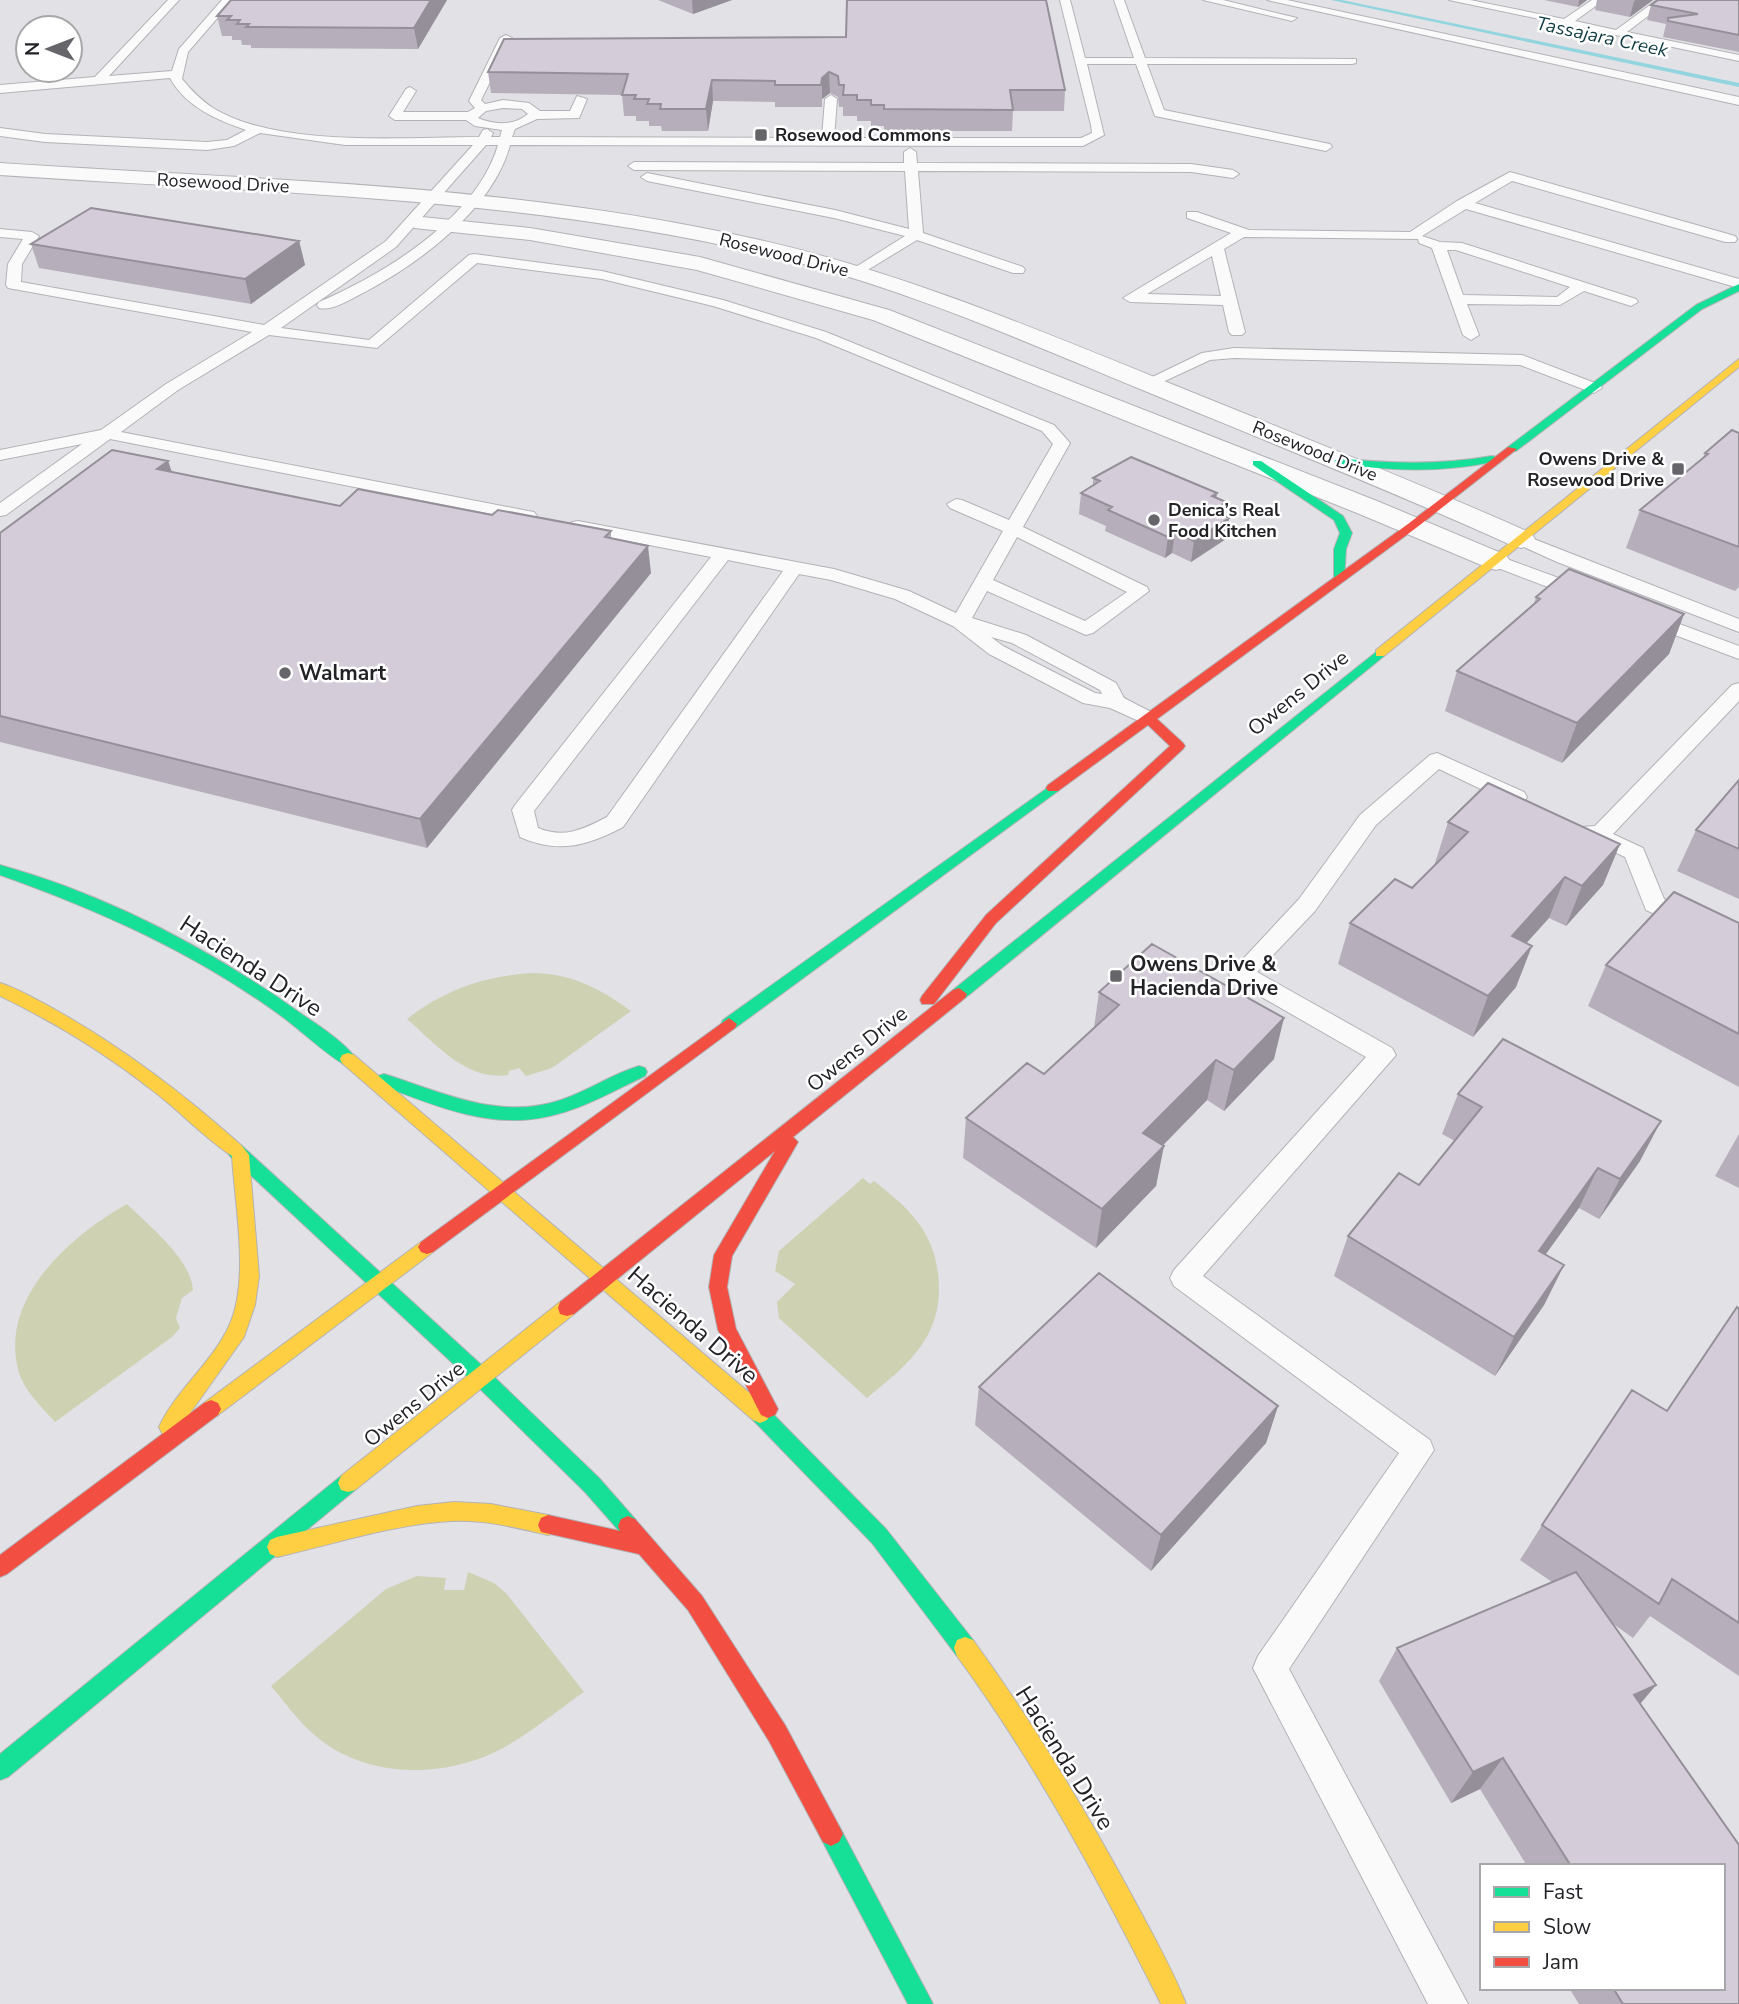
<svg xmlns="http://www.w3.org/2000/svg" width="1739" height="2004" font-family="'Nunito Sans',sans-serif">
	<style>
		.green { fill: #cfd1b3 }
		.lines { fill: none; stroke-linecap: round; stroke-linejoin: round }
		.stream { fill: #93d5de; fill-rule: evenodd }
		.lane-casing { stroke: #b3b3b7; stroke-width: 2 }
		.street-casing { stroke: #b3b3b7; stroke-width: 2 }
		.fast-casing { stroke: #b3b3b7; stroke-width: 2 }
		.slow-casing { stroke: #b3b3b7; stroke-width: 2 }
		.jam-casing { stroke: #b3b3b7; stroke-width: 2 }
		.lane { fill: #fafafb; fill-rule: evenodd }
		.street { fill: #fafafb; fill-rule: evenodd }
		.fast { fill: #16e098; fill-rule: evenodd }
		.slow { fill: #ffcf43; fill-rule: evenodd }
		.jam { fill: #f24e42; fill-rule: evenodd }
		.wall { fill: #b6afbb }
		.shaded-wall { fill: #948f98 }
		.building { fill: #d4ccd9; stroke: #948f98; stroke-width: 2 }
		.poi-dot { fill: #66656a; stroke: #fff; stroke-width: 2.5 }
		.labels { text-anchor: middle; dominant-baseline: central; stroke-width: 5; stroke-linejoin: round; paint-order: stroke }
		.far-poi-label { font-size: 18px; font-weight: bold; fill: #232227; stroke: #fff; text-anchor: start }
		.far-street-label { font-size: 18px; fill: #232227; stroke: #fff }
		.far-water-label { font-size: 19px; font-style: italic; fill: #0f3c41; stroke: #fff }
		.poi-label { font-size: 21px; font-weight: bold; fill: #232227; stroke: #fff; text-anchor: start }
		.street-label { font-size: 21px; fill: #232227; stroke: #fff }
		.near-street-label { font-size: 24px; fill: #232227; stroke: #fff }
	</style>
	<rect width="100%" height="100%" fill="#e1e1e6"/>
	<path class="green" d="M531,973C571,973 599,988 631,1011L552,1068L526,1076L519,1068L509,1071L508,1075C466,1081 437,1045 407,1019C444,990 484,976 531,973Z
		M863,1178L870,1184L874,1181C914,1212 939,1237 939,1291C939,1310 932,1331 921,1346C906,1367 886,1382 867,1398L779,1318L777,1302L795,1284L775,1271L779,1251Z
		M127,1204C149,1226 191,1259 193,1290L182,1298L176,1318L180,1328L172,1337L55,1422C41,1406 23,1390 18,1369C0,1296 72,1235 127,1204Z
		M468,1572L494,1583L506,1593L584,1692C555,1712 526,1737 495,1752C436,1780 358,1777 310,1731C295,1717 284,1701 271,1686L386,1589L417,1576L446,1578L444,1590H464Z"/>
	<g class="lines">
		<path class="stream" d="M1331,0H1342L1739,83V87Z"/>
		<g class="lane-casing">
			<path id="lane" d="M168,0H179L109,76L172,71L179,49L222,0H233L188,52L182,79C191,90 201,100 213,108C279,148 402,137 479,137L483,130L487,129L493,133L491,137H500L502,130L475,126L466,120H395L389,116L406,89L410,87L416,91L403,112H468L475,108L469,101L500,38L506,35L512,38L481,100L485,104L503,100L529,103L540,111H570L577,96L587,99L579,118L537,119L515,129L512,137L822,138L825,99L831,95L837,99L834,138H1081L1092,133L1091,125L1060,0H1070L1085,58H1134L1114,0H1124L1145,58L1356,59V63L1352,64H1147L1164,110L1330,144L1332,147L1326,151L1155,116L1136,64H1087L1104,135L1083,146L510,145C493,210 416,266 359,295C348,301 331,311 319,308L317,305L319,302C384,274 477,218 498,145H486L396,247L281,328L369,340L469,255L474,254L602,271L723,300L826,332L1054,425L1070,443L1023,527L1147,587L1149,591L1093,633L1086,635L987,591L972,618L1026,635L1116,683L1124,698L1155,714L1158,718L1155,722H1141L1110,708L1083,703L989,654L953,626L895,599L831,580L799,574L623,827C587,846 558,854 520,837L512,810L515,805L711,557L572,530L569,526L572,522L578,521L834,569L909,591L956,613L1003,531L950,508L947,504L956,499L962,500L1009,520L1053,444L1042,431L816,338L713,306L602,279L477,263L377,348L269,335L178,390L121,432L528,511L534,512L537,516L534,520L528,521L110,439L6,515L0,516V503L82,444L0,460V450L101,430L166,384L252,332L8,288L6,285L8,264L23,239L0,237V229L32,232L39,236L22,264L21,282L264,325L386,241L473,145H345L260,133L234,146L207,150L45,142L0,136V128L45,134L207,142L227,140L246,130C217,120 186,107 170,78L0,93V85L95,77ZM503,108L522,109L528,114C514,126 494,125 478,118L486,111ZM1017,537L1127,592L1085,621L993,580ZM728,560L783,571L607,817C584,829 564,839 538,828L534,811ZM991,637L1012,643L1100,690L1102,694L1095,693L1003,646Z
				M1203,0H1223L1297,18L1292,21Z
				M1267,0H1287L1739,97V105Z
				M1449,0H1470L1564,19L1592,0H1604L1575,21L1616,30L1657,0H1669L1627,32L1739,55V61Z
				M910,148L916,152L917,163L1191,164L1233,170L1239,174L1233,178L1191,172L918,171L923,233L1023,267L1025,270L1023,273H1013L917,240L856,277L851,276V270L905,236L834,218L647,181L641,177L647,173L835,210L909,229L905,171L634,170L628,166L634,162L904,163V152Z
				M1510,172L1735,236L1737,239L1735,242H1725L1512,181L1475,203L1739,279V288L1466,209L1422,236L1440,242L1462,243L1636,299L1638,302L1631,306L1584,291L1560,305L1467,304L1479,335L1471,340L1463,335L1432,248L1419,243L1418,239L1244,237L1224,249L1245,332L1242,335H1232L1229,332L1223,305L1130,302L1123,298L1231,233L1187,218V212H1197L1249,230L1410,232L1457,201ZM1447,250H1456L1570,287L1557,297L1463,295ZM1212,256L1221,296L1147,294Z
				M1234,348L1522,355L1600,385L1602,388L1594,393L1588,391L1520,365L1234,358L1210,360L1154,386L1148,388L1140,383L1202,353Z
				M1521,534L1739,619V632L1557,562L1515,543L1512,539Z
				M1496,555L1591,590L1593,594L1591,598H1577L1490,565L1487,561Z
				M1647,612L1739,646V659L1640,622L1637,618L1640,614Z
				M1739,683V701L1613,834L1643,848L1664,899L1739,935V953L1646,910L1625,857L1582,837L1579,832L1582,827L1595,826L1732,685Z
				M1437,753L1524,792L1527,797L1524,802H1508L1439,769L1376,825L1315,911L1257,972L1392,1048L1396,1055L1203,1276L1430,1440L1434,1450L1289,1669L1468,2004H1428L1253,1668L1258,1656L1399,1453L1174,1286L1170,1278L1174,1270L1366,1057L1232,980L1229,974L1299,899L1360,815L1430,755Z"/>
		</g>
		<g class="street-casing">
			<path id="street" d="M0,163C252,180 507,183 755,239C899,271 1033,328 1169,383C1290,432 1412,480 1531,533L1535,539L1531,545L1521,548L1511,545C1389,490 1264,440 1140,389C1023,341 907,289 784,259C527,196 263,193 0,175Z
				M422,217L530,228L700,257L889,310L1377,501L1506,555L1510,561L1506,567L1496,570L1486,567L1357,513L873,320L697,270L530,240L414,228L411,223L414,218Z"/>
		</g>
		<g class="fast-casing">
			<path id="fast" d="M1739,284V291L1702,309L1516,451H1508V447L1696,305Z
				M1492,456L1496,457V461C1444,473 1391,471 1339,464L1334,461L1339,458C1391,464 1441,465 1492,456Z
				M1253,461H1261L1343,516L1352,533L1346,549L1344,581H1336L1334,578V549L1340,533L1334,520L1253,465Z
				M1380,649L1384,650V656L965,998H953L951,994L953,990Z
				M1053,784L1058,785L1060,788L1058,791L735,1028H723L721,1024L723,1020Z
				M0,865C108,895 212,950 303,1015C318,1025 347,1044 356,1059L354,1063C349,1065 349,1066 344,1064C329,1057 296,1026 280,1015C195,953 99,910 0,875Z
				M639,1066L645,1068L647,1072L645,1076C613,1091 581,1110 545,1117C487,1129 431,1104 378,1084L376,1080L378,1076L384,1074C442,1092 499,1121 561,1100C588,1091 612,1074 639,1066Z
				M236,1144L242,1146L488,1371L599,1478L635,1519L638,1526L635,1533L628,1536L621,1533L585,1492L474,1383L230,1156L227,1151L230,1146Z
				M760,1405L767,1408L886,1529L973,1640L976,1648L973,1656L965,1659L957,1656L872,1543L753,1420L750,1414L753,1408Z
				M348,1474L355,1476L358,1483L355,1490L8,1777L0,1780V1754L341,1476Z
				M831,1822L839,1826L933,2004H908L823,1842L819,1834L823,1826Z"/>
		</g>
		<g class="slow-casing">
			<path id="slow" d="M1739,359V367L1384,656H1376V650Z
				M0,983C19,989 37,1000 54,1009C122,1047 184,1094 242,1146L249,1155L259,1276L255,1305L244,1337L176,1433L169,1436L162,1433L159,1427C176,1390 212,1363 229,1326C250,1281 235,1206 232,1156C202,1136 177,1108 148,1087C102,1051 52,1021 0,996Z
				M348,1053L354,1055L767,1408L770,1414L767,1420L760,1423L753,1420L342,1063L340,1059L342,1055Z
				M427,1240L433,1242L436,1247L433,1252L218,1415L211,1418L204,1415L201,1409L204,1403L421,1242Z
				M567,1300L574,1302L576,1308L574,1314L355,1490L348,1492L341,1490L338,1483L341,1476L560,1302Z
				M454,1502L491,1504L548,1515L555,1518L558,1525L555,1532L548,1535C517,1528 484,1519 452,1521C393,1524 334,1544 277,1557L270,1554L267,1547L270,1540L277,1537L417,1506Z
				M965,1637L973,1640C1032,1721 1083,1806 1131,1894C1150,1930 1171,1966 1186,2004H1161C1100,1883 1037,1765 957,1656L954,1648L957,1640Z"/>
		</g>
		<g class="jam-casing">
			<path id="jam" d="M1508,447L1517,449L1416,528L1157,719L1183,743L1185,746L1183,749L996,923L934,1004H922L920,1000L922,996L986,915L1170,746L1148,725L1058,791H1048L1046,788L1048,785L1408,524Z
				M959,988L967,994L965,998L793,1137L798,1142L732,1256L727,1287L736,1329L778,1409L775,1415L768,1418L761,1415L718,1330L709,1287L714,1255L775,1151L574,1314L567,1316L560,1314L558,1308L560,1302L953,990Z
				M729,1018L737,1024L735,1028L433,1252L427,1254L421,1252L418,1247L421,1242Z
				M211,1400L218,1403L221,1409L218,1415L7,1574L0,1577V1555L204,1403Z
				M548,1515L620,1531L618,1526L621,1519L628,1516L635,1519L702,1596L785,1725L839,1826L843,1834L839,1842L831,1846L823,1842L769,1741L688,1610L639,1554L541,1532L538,1525L541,1518Z"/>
		</g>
		<use href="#lane" class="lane"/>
		<use href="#street" class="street"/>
		<use href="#fast" class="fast"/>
		<use href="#slow" class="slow"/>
		<use href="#jam" class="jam"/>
	</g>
	<path class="wall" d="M447,0L418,49L251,48V45H242L241,40H232V36H222L217,16Z
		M658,0H732L693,14Z
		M1544,0H1587L1578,7Z
		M1597,0H1653L1630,17L1595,10Z
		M1739,0V52L1663,37L1666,24L1647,20L1651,5Z
		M504,39L1065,90L1064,111H1013L1012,131H884V126H871V121H857V116H843V107H839L838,97L830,93L822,99V107H775V102L713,101L708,131H662L661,126H649V121H636V116H624L622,95L491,93L488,72Z
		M299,241L305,265L251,304L39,268L31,244Z
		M1739,433V587L1735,591L1626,548L1640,510L1703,458L1705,453Z
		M168,461L172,472L340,506L492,515L611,531V538L651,573L427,848L0,742V533Z
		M1093,478L1217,493L1216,497L1224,515L1226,539L1191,562L1172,553L1165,558L1105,531L1106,526L1079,514L1081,493L1093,486Z
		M1536,597L1684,614L1669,654L1562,763L1445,711L1457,671L1534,604Z
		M1739,780V899L1677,871L1696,830Z
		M1448,822L1620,844L1603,885L1566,926L1549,918L1526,943L1516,987L1473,1037L1338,964L1350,923L1412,888L1436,864L1435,863Z
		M1739,923V1087L1588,1006L1606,965Z
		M1099,992L1274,1059L1224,1111L1207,1100L1163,1145L1156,1186L1096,1248L963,1158L966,1118L1044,1074L1094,1028Z
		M1458,1094L1640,1161L1599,1219L1579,1208L1545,1255L1564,1265L1544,1305L1495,1376L1334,1276L1348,1236L1419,1185L1455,1141L1442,1134Z
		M1739,1134V1188L1715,1176Z
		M1737,1307L1739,1309V1676L1650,1616L1633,1638L1612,1623L1656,1685L1640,1704L1739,1845V2004H1579L1569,1988H1723V1866H1527L1480,1789L1451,1803L1379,1681L1397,1648L1552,1582L1520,1560L1542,1525L1632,1390L1667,1411Z
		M979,1387L1278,1406L1266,1443L1151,1571L975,1425Z"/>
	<path class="shaded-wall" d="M431,0H447L418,49L414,28Z
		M692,0H732L693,14Z
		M1579,0H1587L1578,7Z
		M1636,0H1653L1630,17L1634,1Z
		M829,72L830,93L822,99V107V78Z
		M712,80L713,101L708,131L706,109Z
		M299,241L305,265L251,304L245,279Z
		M168,461L177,488L157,469Z
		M1217,493L1214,510L1226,502L1223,522L1229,518L1226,539L1191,562L1194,541L1212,496Z
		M1175,532L1172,553L1165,558L1168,537Z
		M648,546L651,573L427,848L420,819Z
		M1684,614L1669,654L1562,763L1577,723Z
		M1620,844L1603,885L1566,926L1582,886Z
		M1565,877L1549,918L1496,977L1512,936Z
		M1532,946L1516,987L1473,1037L1488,996Z
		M1284,1018L1274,1059L1224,1111L1234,1070Z
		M1216,1060L1207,1100L1136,1173L1143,1133Z
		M1661,1121L1640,1161L1599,1219L1620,1179Z
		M1164,1146L1156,1186L1096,1248L1102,1209Z
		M1598,1168L1579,1208L1520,1290L1539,1251Z
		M1564,1265L1544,1305L1495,1376L1514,1337Z
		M1278,1406L1266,1443L1151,1571L1161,1535Z
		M1656,1685L1629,1717L1634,1695Z
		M1503,1758L1480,1789L1451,1803L1473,1772Z"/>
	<path class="building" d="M231,0H431L414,28L246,27L249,24H237L240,20H227L231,16H217Z
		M847,0H1046L1065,90H1010L1013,110L884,109V105H871V100H857V95H843L844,85H839L838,76L829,72L822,78L821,85H775V81L712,80L706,109H660L661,104H647L649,99H634L636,95H622L628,74L488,72L504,39L846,37Z
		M1658,0H1739V35L1668,21V18L1698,14L1651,5Z
		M91,208L299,241L245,279L31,244Z
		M1732,430L1739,433V547L1640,510L1708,454L1705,453Z
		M112,450L168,461L157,469L340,506L358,489L492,515L498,510L611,531L605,537L648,546L420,819L0,716V533Z
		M1131,457L1217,493L1212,496L1226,502L1213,511L1229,518L1194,541L1175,532L1168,537L1108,510L1112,507L1081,493L1100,481L1093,478Z
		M1569,569L1684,614L1577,723L1457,671L1540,599L1536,597Z
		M1739,780V849L1696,830Z
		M1488,783L1620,844L1582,886L1565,877L1512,936L1532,946L1488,996L1350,923L1395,879L1412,888L1468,832L1448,822Z
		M1674,892L1739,923V1034L1606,965Z
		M1152,944L1284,1018L1234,1070L1216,1060L1143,1133L1164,1146L1102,1209L966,1118L1027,1063L1044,1074L1119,1005L1099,992Z
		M1503,1039L1661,1121L1620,1179L1598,1168L1539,1251L1564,1265L1514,1337L1348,1236L1399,1173L1419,1185L1482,1107L1458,1094Z
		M1099,1273L1278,1406L1161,1535L979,1387Z
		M1737,1307L1739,1309V1623L1672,1579L1659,1604L1542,1525L1632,1390L1667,1411Z
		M1576,1572L1656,1685L1634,1695L1739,1845V2004H1623L1613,1988H1723V1866H1571L1503,1758L1473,1772L1397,1648Z"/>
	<g class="poi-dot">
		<rect x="754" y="128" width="14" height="14" rx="3.5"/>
		<rect x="1671" y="462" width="14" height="14" rx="3.5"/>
		<circle cx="1154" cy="520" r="7"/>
		<circle cx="285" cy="673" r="7"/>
		<rect x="1109" y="969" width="14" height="14" rx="3.5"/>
	</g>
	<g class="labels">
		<g class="far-poi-label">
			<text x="775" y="135">Rosewood Commons</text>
			<text x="1664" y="459" text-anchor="end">Owens Drive &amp;<tspan x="1664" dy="21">Rosewood Drive</tspan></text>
			<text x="1168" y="510">Denica’s Real<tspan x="1168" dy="21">Food Kitchen</tspan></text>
		</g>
		<g class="far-street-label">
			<text transform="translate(223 183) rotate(3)">Rosewood Drive</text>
			<text transform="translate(784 255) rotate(14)">Rosewood Drive</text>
			<text transform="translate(1315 451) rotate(22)">Rosewood Drive</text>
		</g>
		<g class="far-water-label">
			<text transform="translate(1602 37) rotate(12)">Tassajara Creek</text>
		</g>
		<g class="poi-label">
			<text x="299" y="673">Walmart</text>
			<text x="1130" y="964">Owens Drive &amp;<tspan x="1130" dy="24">Hacienda Drive</tspan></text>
		</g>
		<g class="street-label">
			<text transform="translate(1298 693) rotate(-39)">Owens Drive</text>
			<text transform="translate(857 1049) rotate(-39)">Owens Drive</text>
			<text transform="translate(414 1404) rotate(-39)">Owens Drive</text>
		</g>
		<g class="near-street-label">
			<text transform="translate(251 966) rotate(33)">Hacienda Drive</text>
			<text transform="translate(693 1325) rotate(41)">Hacienda Drive</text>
			<text transform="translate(1065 1758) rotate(58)">Hacienda Drive</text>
		</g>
	</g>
	<rect x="1480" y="1864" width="245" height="126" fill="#ffffff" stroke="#a7a7a9" stroke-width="2"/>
	<rect x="1494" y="1887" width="35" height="10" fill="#16e098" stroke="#a7a7a9" stroke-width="2"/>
	<text x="1543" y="1899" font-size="21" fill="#232227">Fast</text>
	<rect x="1494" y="1922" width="35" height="10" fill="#ffcf43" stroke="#a7a7a9" stroke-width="2"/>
	<text x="1543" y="1934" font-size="21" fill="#232227">Slow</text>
	<rect x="1494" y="1957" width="35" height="10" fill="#f24e42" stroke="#a7a7a9" stroke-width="2"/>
	<text x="1543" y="1969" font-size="21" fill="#232227">Jam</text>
	<g transform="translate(49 49) rotate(270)"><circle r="33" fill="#ffffff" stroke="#a7a7a9" stroke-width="2"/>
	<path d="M0-5L12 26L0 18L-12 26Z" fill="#66656a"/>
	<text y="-10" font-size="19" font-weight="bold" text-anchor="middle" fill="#232227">N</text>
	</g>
</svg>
